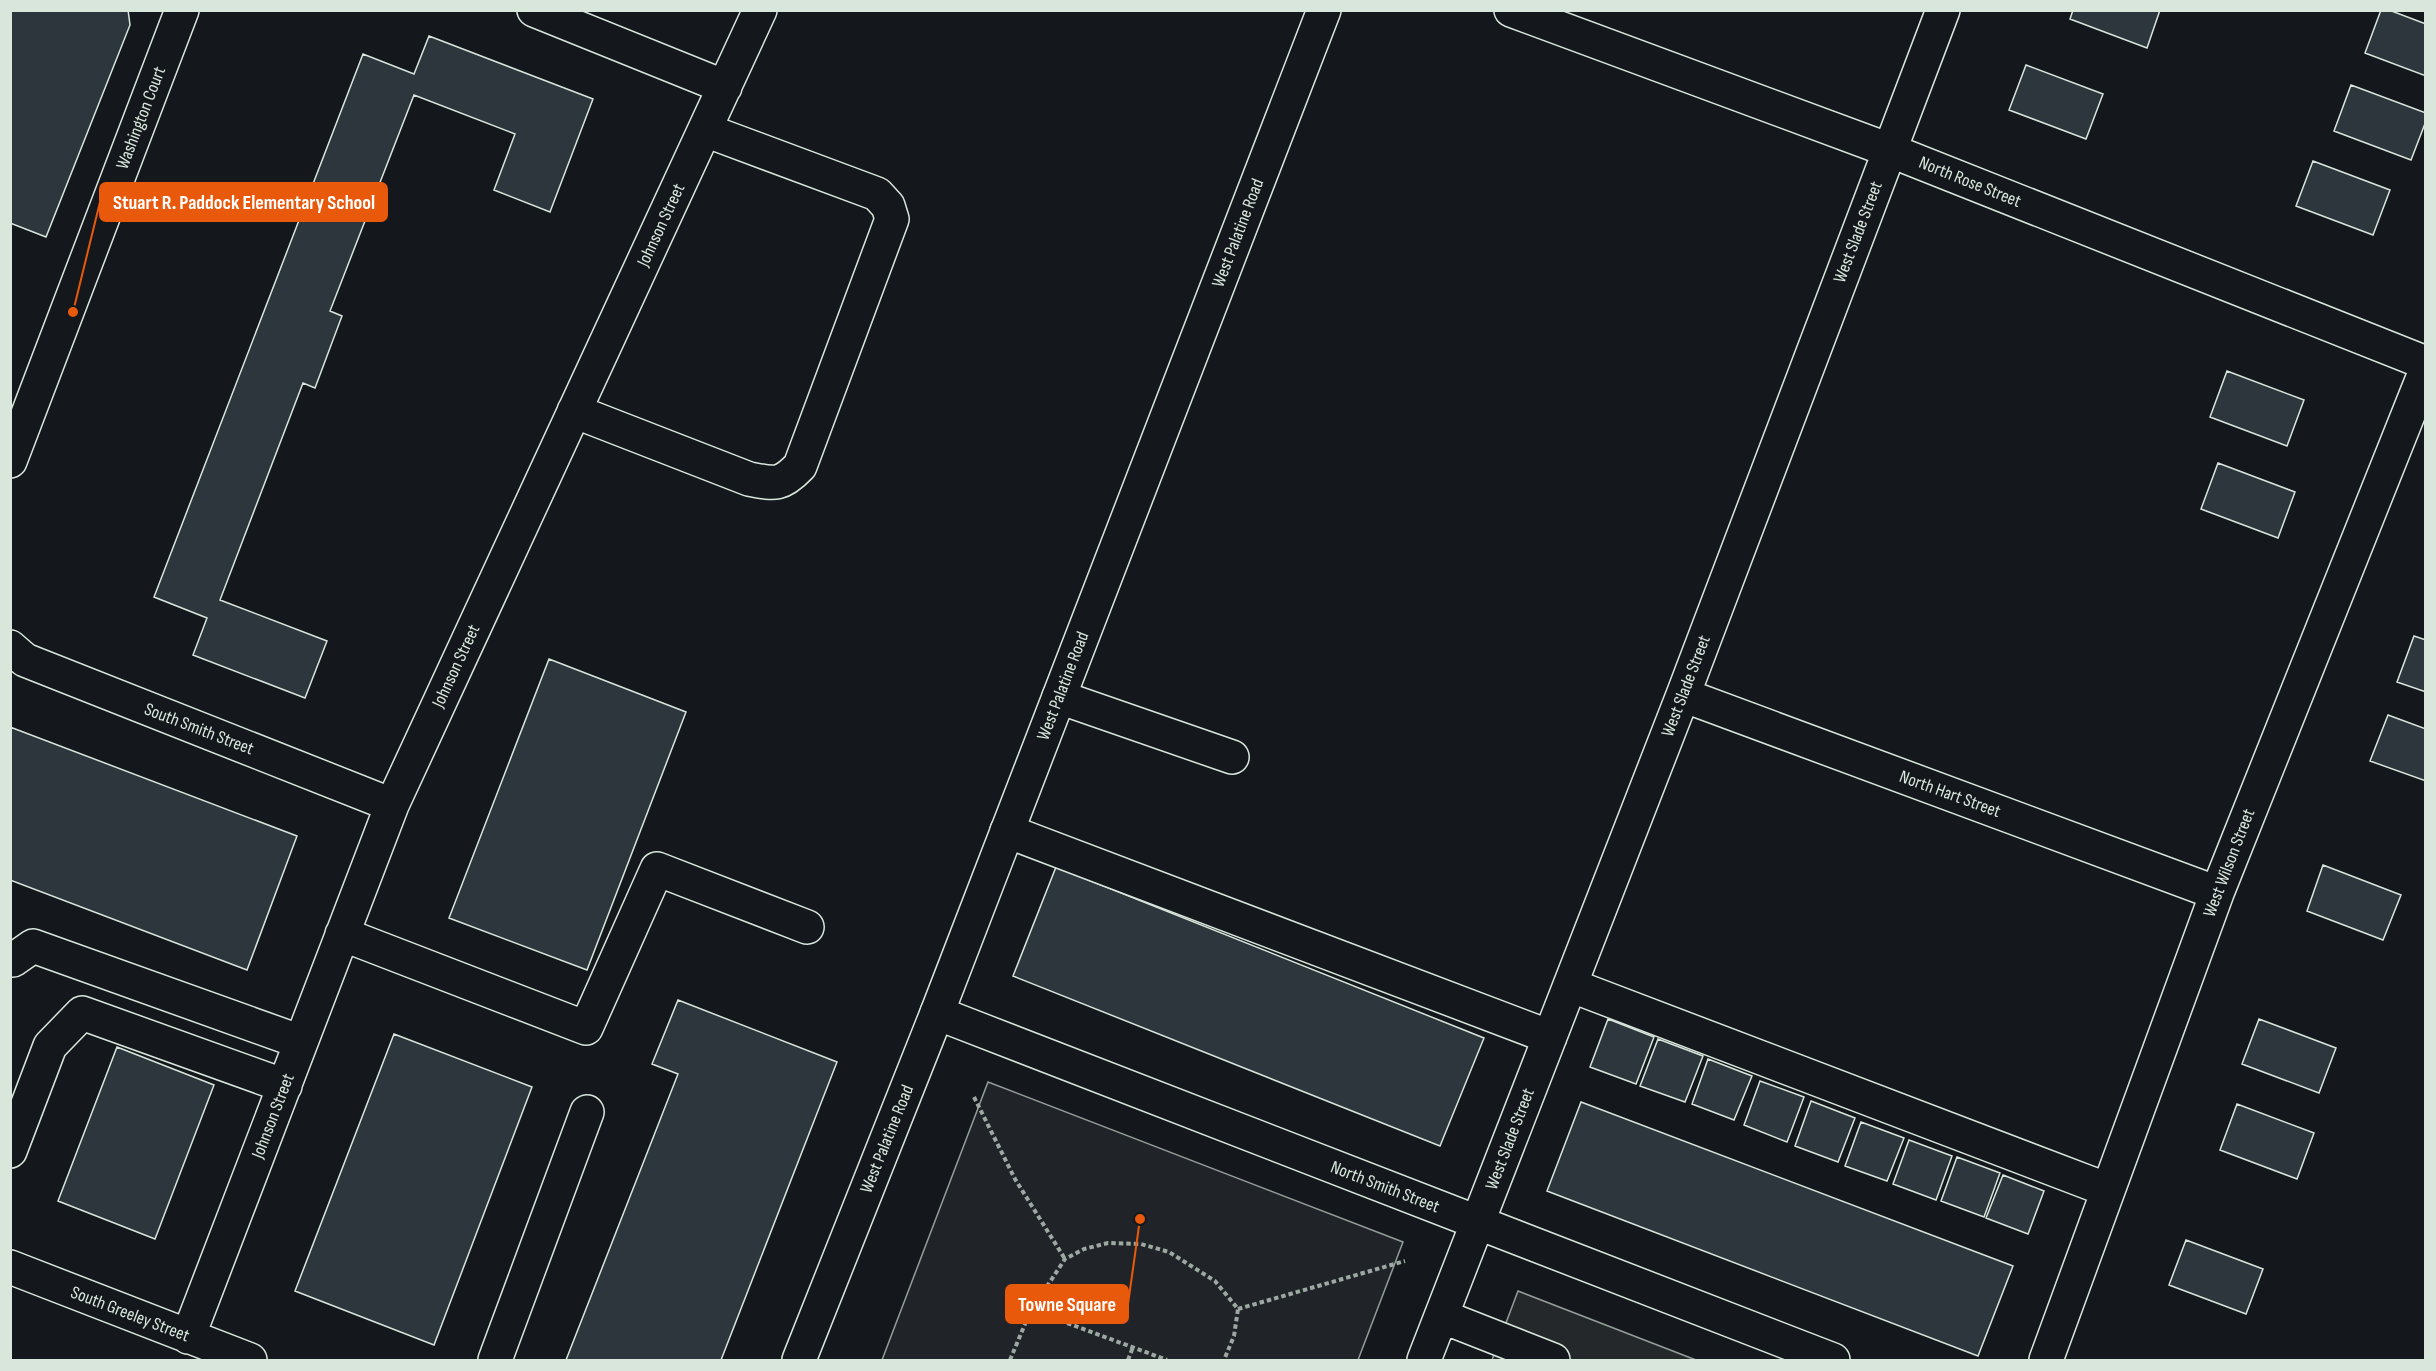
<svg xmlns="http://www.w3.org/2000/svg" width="2436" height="1371" font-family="'Sofia Sans Condensed',sans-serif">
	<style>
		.green { fill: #202428; stroke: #939e99; stroke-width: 1.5 }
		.parking { fill: #24282b; stroke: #939e99; stroke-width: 1.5 }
		.building { fill: #2c363c; stroke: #d8e6dc; stroke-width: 1.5 }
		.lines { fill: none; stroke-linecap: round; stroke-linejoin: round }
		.minor-casing { stroke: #d8e6dc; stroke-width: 36 }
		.major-casing { stroke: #d8e6dc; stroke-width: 36 }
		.path { stroke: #9da8a2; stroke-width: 4; stroke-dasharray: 4.5 3; stroke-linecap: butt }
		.minor { stroke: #14181c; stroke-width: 33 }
		.major { stroke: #14181c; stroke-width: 33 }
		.labels { text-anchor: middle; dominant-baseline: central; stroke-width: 4.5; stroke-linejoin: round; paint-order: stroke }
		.street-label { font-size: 18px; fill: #d8e6dc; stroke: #14181c }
		.leader { fill: none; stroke: #e8590c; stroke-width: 2 }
		.callout-dot { fill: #e8590c; stroke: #14181c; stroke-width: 2 }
		.callout { fill: #e8590c; stroke: #e8590c; stroke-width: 2 }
		.callout-label { font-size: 20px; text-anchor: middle; font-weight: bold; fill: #fff }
	</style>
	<rect width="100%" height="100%" fill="#14181c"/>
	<path class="green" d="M988,1082L1403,1242L1358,1360H882Z"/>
	<path class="parking" d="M1518,1291L1696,1360H1492Z"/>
	<path class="building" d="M10,10H128L130,25L46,237L10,223Z
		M2073,10H2160L2147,48L2070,19Z
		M2381,10H2389L2426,24V76L2365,53Z
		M429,36L593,99L550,212L494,190L515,134L414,95L330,311L342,316L315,388L303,383L220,600L327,641L305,698L193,655L207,618L154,597L363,54L414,74Z
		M2026,65L2103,94L2086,139L2009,110Z
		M2351,85L2426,113V121L2411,160L2334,131Z
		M2313,161L2390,190L2373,235L2296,206Z
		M2227,371L2304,400L2287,446L2210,417Z
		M2218,463L2295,492L2278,538L2201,509Z
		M2414,636L2426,640V692L2397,682Z
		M549,659L686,712L587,970L449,918Z
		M2388,715L2426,729V781L2370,761Z
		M10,727L297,836L247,970L10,880Z
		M2323,865L2401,895L2383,940L2307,911Z
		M1056,867L1484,1038L1440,1146L1013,976Z
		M678,1000L837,1062L721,1360H566L678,1074L652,1064Z
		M1608,1019L1654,1037L1636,1084L1590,1067Z
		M2259,1019L2336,1048L2319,1093L2242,1064Z
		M394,1034L532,1087L434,1345L295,1291Z
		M1658,1039L1703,1056L1685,1102L1640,1086Z
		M117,1047L214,1085L155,1239L58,1201Z
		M1708,1059L1752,1076L1734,1120L1692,1104Z
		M1760,1081L1804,1097L1787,1142L1744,1125Z
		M1811,1101L1855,1118L1838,1162L1795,1146Z
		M1581,1102L2013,1266L1978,1356L1547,1191Z
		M2237,1104L2314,1133L2297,1179L2220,1150Z
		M1861,1122L1904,1138L1887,1181L1845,1166Z
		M1909,1140L1952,1156L1936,1200L1893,1184Z
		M1957,1157L2000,1173L1984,1217L1941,1201Z
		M2003,1175L2044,1191L2028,1234L1986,1218Z
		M2186,1240L2263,1269L2246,1314L2169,1285Z"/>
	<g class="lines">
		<g class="minor-casing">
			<path id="minor" d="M534,10L725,87
				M1511,10L1889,150L2426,363
				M574,411L749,479C775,484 781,486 800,466L892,219L888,206L877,194L705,130
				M10,461L182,10
				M10,647L25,660L392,805
				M1683,695L2217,893
				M1059,697L1232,757
				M1007,831L1550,1037
				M342,934L586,1028L657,869L807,927
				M10,959L13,960L33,946L301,1042
				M1570,985L2108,1190
				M937,1013L1833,1360
				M10,1151L50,1046L82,1013L285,1086
				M10,1267L250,1360
				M1441,1316L1553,1360
				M188,1337L392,805L760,10
				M495,1360L587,1112
				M1424,1360L1683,695L1943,10
				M2046,1360L2217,893L2426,370"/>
		</g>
		<g class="major-casing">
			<path id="major" d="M799,1360L937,1013L1324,10"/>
		</g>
		<path class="path" d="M974,1097L1015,1179L1065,1259
			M1238,1309L1405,1261
			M1032,1310L1167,1360
			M1010,1360L1030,1312L1065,1259L1084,1249L1108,1243L1141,1244L1169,1252L1215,1281L1238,1309L1234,1336L1224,1360
			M1128,1360L1133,1347"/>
		<use href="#minor" class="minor"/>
		<use href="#major" class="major"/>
	</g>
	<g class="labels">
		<g class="street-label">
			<text transform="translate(141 118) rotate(-69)">Washington Court</text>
			<text transform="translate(1970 182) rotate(22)">North Rose Street</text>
			<text transform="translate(661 225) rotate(-65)">Johnson Street</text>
			<text transform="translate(1858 232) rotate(-69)">West Slade Street</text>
			<text transform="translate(1238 233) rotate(-69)">West Palatine Road</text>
			<text transform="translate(456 666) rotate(-65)">Johnson Street</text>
			<text transform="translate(1063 686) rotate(-69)">West Palatine Road</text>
			<text transform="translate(1686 686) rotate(-69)">West Slade Street</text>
			<text transform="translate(199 729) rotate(21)">South Smith Street</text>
			<text transform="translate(1950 794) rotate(20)">North Hart Street</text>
			<text transform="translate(2229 863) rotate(-69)">West Wilson Street</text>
			<text transform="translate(273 1116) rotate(-69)">Johnson Street</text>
			<text transform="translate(887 1139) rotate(-68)">West Palatine Road</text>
			<text transform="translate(1510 1139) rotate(-69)">West Slade Street</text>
			<text transform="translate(1385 1187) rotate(21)">North Smith Street</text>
			<text transform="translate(130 1314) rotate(21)">South Greeley Street</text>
		</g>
	</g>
	<path class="leader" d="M73 312L100 202M1140 1219L1128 1304"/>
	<g class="callout-dot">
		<circle cx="73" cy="312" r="6"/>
		<circle cx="1140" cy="1219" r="6"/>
	</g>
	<g class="callout">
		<rect x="100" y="183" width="287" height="38" rx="6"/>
		<rect x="1006" y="1285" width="122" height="38" rx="6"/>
	</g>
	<g class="callout-label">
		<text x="244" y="209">Stuart R. Paddock Elementary School</text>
		<text x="1067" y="1311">Towne Square</text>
	</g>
	<rect width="2436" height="1371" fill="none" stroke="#d8e6dc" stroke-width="24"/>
</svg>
